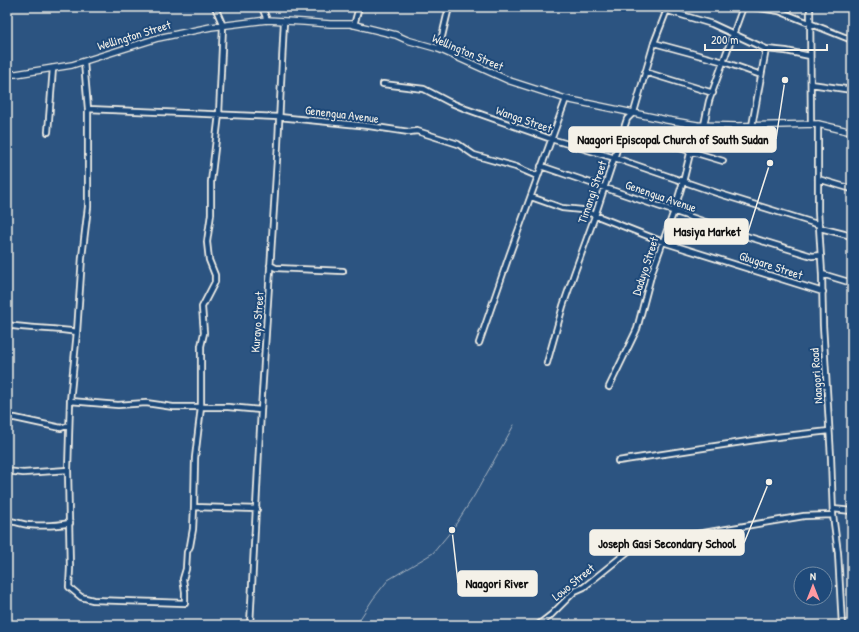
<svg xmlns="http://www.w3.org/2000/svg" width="859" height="632" font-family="'Patrick Hand',sans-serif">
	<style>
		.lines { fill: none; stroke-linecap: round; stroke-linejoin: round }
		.stream { stroke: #a7b4c0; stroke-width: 1 }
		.minor-casing { stroke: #f4f1e8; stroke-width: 8 }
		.major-casing { stroke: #f4f1e8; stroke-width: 8 }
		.minor { stroke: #1f4a7a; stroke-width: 4.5 }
		.major { stroke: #1f4a7a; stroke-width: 5.5 }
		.labels { text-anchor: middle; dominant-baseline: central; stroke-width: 4; stroke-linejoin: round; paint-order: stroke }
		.street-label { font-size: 12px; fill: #f4f1e8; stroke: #1f4a7a }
		.leader { fill: none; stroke: #f4f1e8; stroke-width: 1.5 }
		.callout-dot { fill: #f4f1e8; stroke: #1f4a7a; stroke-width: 1.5 }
		.callout { fill: #f4f1e8; stroke: #f4f1e8; stroke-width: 1.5 }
		.callout-label { font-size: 13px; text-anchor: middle; font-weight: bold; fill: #111 }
	</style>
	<rect width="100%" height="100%" fill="#2c5481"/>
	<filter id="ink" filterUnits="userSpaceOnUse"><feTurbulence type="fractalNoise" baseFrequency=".025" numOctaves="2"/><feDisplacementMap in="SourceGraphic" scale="8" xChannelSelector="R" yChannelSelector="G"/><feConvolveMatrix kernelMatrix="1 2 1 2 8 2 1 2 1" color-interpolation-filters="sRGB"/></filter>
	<g filter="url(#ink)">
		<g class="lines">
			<path class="stream" d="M356,625L373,599L388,580L433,553L452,530L474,496L514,425"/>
			<g class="minor-casing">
				<path id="minor" d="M215,7L223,26L219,114L211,182V214L207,242L209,260L215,275V282L202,307L204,333L201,346V407L195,458L194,507L257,509
					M262,7L267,20
					M655,7L712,24L766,49L786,51L810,56
					M753,7L779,11L852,40
					M810,7L811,124
					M354,25L359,7
					M654,43L724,62L761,75
					M439,49L449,7
					M84,62L88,109V207L82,257L77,332L70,401L68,470L70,568L69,587L81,597L93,600L185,603V592L183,579L186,569L187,552L190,546L193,529L194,507
					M645,72L713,93
					M383,84L424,89L449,102L466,109L551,139L615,158L717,193L820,225
					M811,84L852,90
					M88,109L279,117L369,126L409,132L417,131L458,144L474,155L516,167L537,176
					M818,124V210L822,274L823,325L831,457L833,515L838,553L842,625
					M704,125L709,101L743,7
					M752,126L766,49
					M623,131L723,161
					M48,132L53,68
					M541,166L749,237L812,256L821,255
					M818,179L852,189
					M531,197L562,208L582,210L663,242L823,292
					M820,228L852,236
					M850,236L852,228
					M270,265L276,268L343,271
					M822,274L852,283
					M7,325C30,329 54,328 77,332
					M479,343L509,256L566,99
					M547,363L563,306L574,274L595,216L627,119L634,112L654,43L668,7
					M609,387L637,329L652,272L674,211L683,182L697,125
					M70,401L118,405L146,403L173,407H228L261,410
					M7,418H15L61,428L69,425
					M618,461L768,438L829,431
					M7,471L23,473L68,470
					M833,509L852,511
					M7,521C15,521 21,524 29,525C42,526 56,526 70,523
					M250,625L261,410L278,144L284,21
					M538,625L551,615L575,591L584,587L631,549L645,544L674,538L804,516L833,515"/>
			</g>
			<g class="major-casing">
				<path id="major" d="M7,74H16L72,65L158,38L211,27L267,20L304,22L330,24H351L396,35L407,40L439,49L510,81L566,99L667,120L697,125L737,126L818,124L852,132"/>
			</g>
			<use href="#minor" class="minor"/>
			<use href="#major" class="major"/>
		</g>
	</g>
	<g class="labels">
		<g class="street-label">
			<text transform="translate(134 35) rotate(-17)">Wellington Street</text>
			<text transform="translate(468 52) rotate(23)">Wellington Street</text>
			<text transform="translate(342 114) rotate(7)">Genengua Avenue</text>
			<text transform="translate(524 119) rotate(19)">Wanga Street</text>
			<text transform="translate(592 192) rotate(-71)">Timangi Street</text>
			<text transform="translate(661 196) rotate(19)">Genengua Avenue</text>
			<text transform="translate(771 265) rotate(18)">Gbugare Street</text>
			<text transform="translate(645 266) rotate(-72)">Daduyo Street</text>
			<text transform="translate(257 322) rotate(-86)">Kurayo Street</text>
			<text transform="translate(816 376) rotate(-94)">Naagori Road</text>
			<text transform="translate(573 582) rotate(-39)">Lowo Street</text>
		</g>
	</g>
	<path class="leader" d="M785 80L776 139M770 163L748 232M769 482L744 543M452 530L458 583"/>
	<g class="callout-dot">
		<circle cx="785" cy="80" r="4"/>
		<circle cx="770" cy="163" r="4"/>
		<circle cx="769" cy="482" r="4"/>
		<circle cx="452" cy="530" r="4"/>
	</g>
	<g class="callout">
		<rect x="569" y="127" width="207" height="25" rx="4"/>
		<rect x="665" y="219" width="83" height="25" rx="4"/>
		<rect x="590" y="530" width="154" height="25" rx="4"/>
		<rect x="458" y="571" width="79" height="25" rx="4"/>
	</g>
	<g class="callout-label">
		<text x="673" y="144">Naagori Episcopal Church of South Sudan</text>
		<text x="707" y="236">Masiya Market</text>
		<text x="667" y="548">Joseph Gasi Secondary School</text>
		<text x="497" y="588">Naagori River</text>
	</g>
	<rect width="859" height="632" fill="none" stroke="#1f4a7a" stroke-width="24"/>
	<rect x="12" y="12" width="835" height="608" fill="none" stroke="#f4f1e8" stroke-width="1.5" filter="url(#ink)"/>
	<g transform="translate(813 586)"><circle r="19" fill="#1f4a7a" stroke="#748da6"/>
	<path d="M0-3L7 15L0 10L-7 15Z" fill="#ff9aa2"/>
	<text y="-6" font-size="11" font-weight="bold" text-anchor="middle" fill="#f4f1e8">N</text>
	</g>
	<path d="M705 44v6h122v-6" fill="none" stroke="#f4f1e8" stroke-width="2"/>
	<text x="711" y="44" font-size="12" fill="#f4f1e8" stroke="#1f4a7a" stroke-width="3" paint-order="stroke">200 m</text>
</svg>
